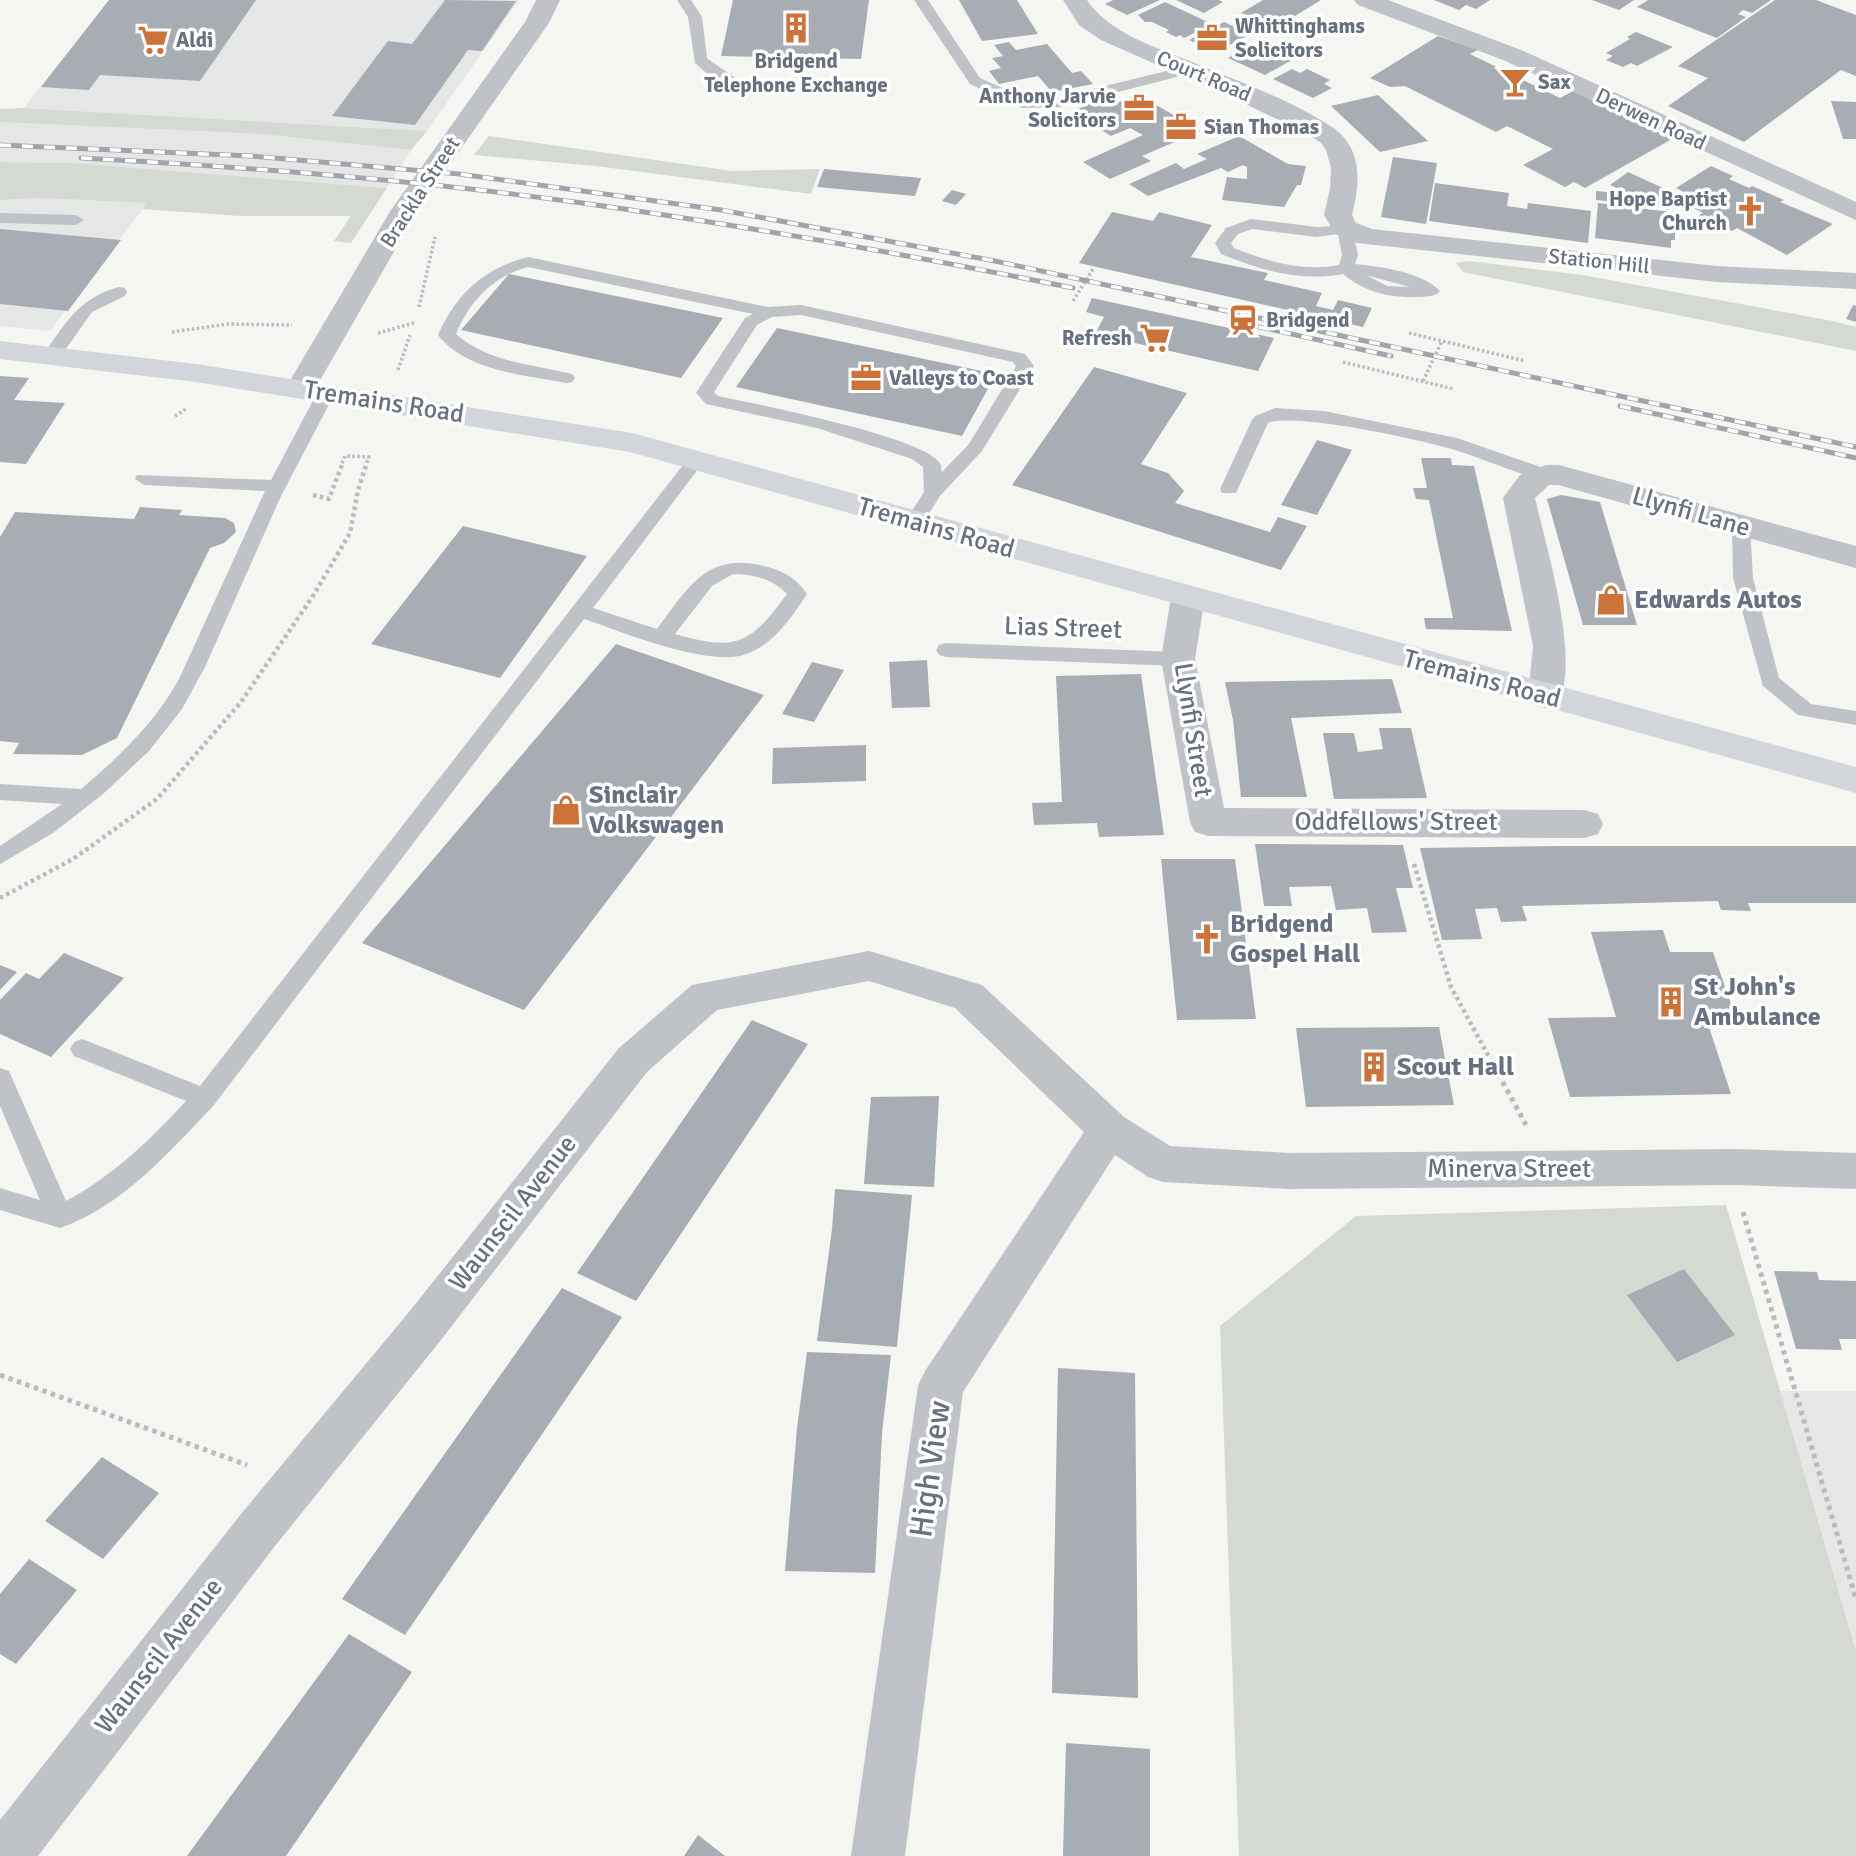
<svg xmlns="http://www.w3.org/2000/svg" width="1856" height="1856" font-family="Signika,sans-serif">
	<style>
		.built { fill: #e5e6e6 }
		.green { fill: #d4dad2 }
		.building { fill: #a8adb4 }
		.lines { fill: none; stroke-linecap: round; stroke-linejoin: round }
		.path-far2 { stroke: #b9bbbe; stroke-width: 3.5; stroke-dasharray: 2.5 2.5; stroke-linecap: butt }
		.path-far1 { stroke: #b9bbbe; stroke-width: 4.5; stroke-dasharray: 3.5 3.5; stroke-linecap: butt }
		.path { stroke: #b9bbbe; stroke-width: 5; stroke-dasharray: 4.5 4.5; stroke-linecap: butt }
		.service { fill: #bfc2c6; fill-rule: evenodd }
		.minor { fill: #bfc2c6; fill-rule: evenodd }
		.tertiary { fill: #bfc2c6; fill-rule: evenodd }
		.secondary { fill: #d2d5da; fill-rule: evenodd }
		.rail-casing { stroke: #a1a5ab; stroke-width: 5 }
		.rail { stroke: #fff; stroke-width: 3.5; stroke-dasharray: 11; stroke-linecap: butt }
		.labels { text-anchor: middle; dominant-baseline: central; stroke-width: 7; stroke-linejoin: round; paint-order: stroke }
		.far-poi-label { font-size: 21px; font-weight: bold; fill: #687180; stroke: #fff; text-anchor: start }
		.far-street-label { font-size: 21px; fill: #687180; stroke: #fff }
		.street-label { font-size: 26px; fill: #687180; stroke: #fff }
		.poi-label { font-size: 26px; font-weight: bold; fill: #687180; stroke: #fff; text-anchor: start }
		.near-street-label { font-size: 32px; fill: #687180; stroke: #fff }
	</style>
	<rect width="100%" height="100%" fill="#f5f5f2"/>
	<path class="built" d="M109,0H519L427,131L24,108Z
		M0,122L260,134L411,150L387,188L73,163L0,162Z
		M39,198L147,203L50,331L0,326V200Z
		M1780,1391H1856V1650Z"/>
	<path class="green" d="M24,108L427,131L411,150L260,134L0,122V109Z
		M489,136L732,171L820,169L811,194L596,166L474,155Z
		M0,162L73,163L387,188L351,243L334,241L351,216H240L142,209L146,203L39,198L0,200Z
		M1469,261L1582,275L1833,321L1856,327V351L1463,272L1456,263Z
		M1726,1205L1856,1651V1856H1239L1220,1326L1356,1216Z"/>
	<path class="building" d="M109,0H256L200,81L100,75L89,90L41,87Z
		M445,0L516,1L482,51L468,50L415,125L332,116L388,41L412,44Z
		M733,0H869L861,59L721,56Z
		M959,0H1017L1038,34L982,41Z
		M1113,0H1160L1127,15L1105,4Z
		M1176,0H1219L1223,2L1204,13Z
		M1263,0H1321L1277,27L1241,13Z
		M1434,0H1490L1476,9L1466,5L1459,10Z
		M1592,0H1634L1619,10Z
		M1648,0H1771L1752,13L1743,10L1738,14L1746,17L1717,38L1637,7Z
		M1775,0H1816L1856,15V76L1841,70L1744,142L1668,106L1708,78L1678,66Z
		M1165,2L1212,24L1184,38L1180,35L1176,37L1166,32L1169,30L1152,22H1145L1138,15Z
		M1224,22L1250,34L1215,53L1189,40Z
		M1636,32L1673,47L1637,66L1631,63L1623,67L1606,60L1613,56L1606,53L1630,39L1627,37Z
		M1438,36L1478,50L1470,54L1560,98L1573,91L1672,139L1585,188L1574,182L1565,187L1523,165L1553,149L1507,126L1496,132L1405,86L1390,87L1370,78Z
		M1009,42L1016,50L1047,44L1072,73L1081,71L1093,84L1052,92L1038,76L999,84L989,71L1001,68L992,58L1003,56L994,45Z
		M1255,43L1292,60L1265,75L1228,58Z
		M1292,69L1300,73L1307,69L1330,80L1324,84L1332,88L1313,98L1273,79Z
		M1138,94L1200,131L1142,156L1151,161L1110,179L1083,162L1143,135L1130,128L1111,136L1098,128L1118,120L1112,116L1091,124L1071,112L1097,101L1107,107Z
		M1378,95L1428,141L1380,152L1331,106Z
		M1831,101L1856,102V139H1843Z
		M1239,136L1288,164L1306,166L1301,185H1297L1284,207L1222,200L1227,177L1247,179V167L1243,165L1228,172L1221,168L1148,196L1129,184L1176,163L1184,169L1207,159L1197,154Z
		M1393,157L1437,163L1426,224L1381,217Z
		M1711,166L1733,176L1729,179L1749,188L1752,186L1784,200L1780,202L1833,224L1787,255L1737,228L1732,231L1699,215L1703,213L1688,205L1698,199L1676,188Z
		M824,169L921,178L915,196L817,187Z
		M1628,172L1685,198L1667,210L1610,185Z
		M1435,183L1509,193L1507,206L1527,209L1528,203L1591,211L1588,243L1429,221Z
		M952,190L966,194L956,205L942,201Z
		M1596,191L1630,194L1635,197L1636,204L1596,200Z
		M1598,203L1671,212L1672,217H1675V240H1671V248L1595,238Z
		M1112,212L1153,221L1159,212L1212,225L1191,257L1268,273L1264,280L1322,293L1316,306L1333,310L1338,300L1372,308L1363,327L1079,263Z
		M0,229L121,240L68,311L0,304Z
		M509,274L723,318L681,378L461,330Z
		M1092,298L1274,338L1258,371L1095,334L1104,317L1086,312Z
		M1853,305L1856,306V322L1846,319Z
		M777,328L996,374L962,436L736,387Z
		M1094,367L1187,393L1141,464L1168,473L1184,491L1175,503L1270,532L1278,517L1307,526L1281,570L1012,485Z
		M0,376L29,378L14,400L65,403L26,464L0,462Z
		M1317,440L1352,450L1317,515L1281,505Z
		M1421,458H1451L1452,465L1474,466L1512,631L1426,629L1424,618H1453L1429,500L1416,499L1413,488H1427Z
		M1561,495L1600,502L1637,625H1583L1547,499Z
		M140,507L182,510L179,515L225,518L234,523L236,532L224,543L210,548L117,738L82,755L13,754L19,743L0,741V537L15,512L134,519Z
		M463,526L587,556L500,678L371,644Z
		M616,644L764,695L524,1010L362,943Z
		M927,660L930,707L892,708L889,662Z
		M812,662L844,670L814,722L782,714Z
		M1141,674L1164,835L1099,837L1097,823L1034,825L1032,803L1062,802L1056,676Z
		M1392,679L1402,713L1291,718L1307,797H1241L1233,720L1225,682Z
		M1379,728H1411L1427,798L1334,799L1323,733H1354L1358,752L1383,749Z
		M866,745V781L772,784L773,748Z
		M1255,844L1403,845L1413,888H1396L1407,932L1372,933L1367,908L1336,910L1331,886L1289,887L1292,906H1264Z
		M1560,846H1856V903H1748L1751,911L1721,910L1718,901L1522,906L1527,921L1501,922L1497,908L1475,909L1482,939L1442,940L1420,848Z
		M1161,859H1235L1256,1019L1177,1020Z
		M1663,930L1670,952H1713L1739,1027H1709L1731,1094L1570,1097L1548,1018L1616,1017L1591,932Z
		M64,953L124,978L51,1057L0,1034V1000L26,973L39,979Z
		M0,965L17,972L0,990Z
		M752,1020L808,1044L636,1301L577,1273Z
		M1439,1027L1454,1105L1306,1107L1296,1028Z
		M939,1096L934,1187L864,1184L871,1097Z
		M835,1189L912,1195L897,1347L817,1341L832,1229Z
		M1684,1269L1735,1335L1677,1362L1627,1295Z
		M1774,1271L1817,1272L1819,1280L1856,1281V1339H1839L1842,1350L1796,1349Z
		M562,1288L622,1317L405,1635L342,1599Z
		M807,1352L891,1355L882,1433L875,1573L785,1571L797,1428Z
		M1058,1368L1135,1373L1138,1698L1052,1693Z
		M102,1457L159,1493L103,1559L45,1521Z
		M29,1559L77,1590L16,1664L0,1654V1594Z
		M349,1634L412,1672L286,1856H187Z
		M1066,1743L1150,1749V1856H1063Z
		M698,1835L725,1856H684Z"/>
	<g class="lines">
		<path class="path-far2" d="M1073,301L1093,269
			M419,307L435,237
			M172,332L228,324L292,325
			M378,333L414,323
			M1409,333L1525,361
			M1343,362L1454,389
			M398,370L410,335
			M1423,381L1442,341
			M175,416L186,409
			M342,463L345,456L369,457L367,463"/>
		<path class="path-far1" d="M313,495L329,499L343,462
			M1414,864L1451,987L1495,1068
			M0,898L73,859L157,799L241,702L313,596L350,533L358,490L367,462"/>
		<path class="path" d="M1494,1066L1526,1125
			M1743,1212L1856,1599
			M0,1375L247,1465"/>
		<path class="service" d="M677,0H691L702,17L707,58C719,68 737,77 747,87L745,90C727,94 708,74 695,63L688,17Z
			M914,0H928L980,78L1029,100L1060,97L1187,66L1194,70L1192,73L1060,107L1022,108L970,84Z
			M0,213L76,215L84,220L76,225L0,223Z
			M1251,219L1317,227L1351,225L1358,255L1355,264C1382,267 1422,272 1440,291C1435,297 1428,296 1420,297C1390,298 1366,293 1343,274C1300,282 1260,270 1221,254L1215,243L1226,228ZM1252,229L1317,237L1338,234L1342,255L1339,265C1302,272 1267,261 1234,248L1231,243L1238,234ZM1366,275L1410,287L1387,286Z
			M528,257L768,307L801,305L1025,354L1034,366L982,451L940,496L921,526H907L905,522L924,492L923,467L912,459L817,428L706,404L696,393L745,318L753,314L528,267C493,276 469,302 456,334C489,363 532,364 572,374L575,378L572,382L566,383C524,375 466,371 438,335C456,294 484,268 528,257ZM801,315L1013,362L1016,366L969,444L942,472C941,468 942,465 939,462C920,436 756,404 718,396L714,392L757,325L772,317Z
			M119,287L125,288L127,292L125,296L92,312L58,360H46L43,356C64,324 80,297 119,287Z
			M326,388L335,393L281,496L205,667L182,709L149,751L103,794L53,833L0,864V846L62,804L0,800V784L81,789C118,758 155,723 179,679L265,491L144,485L135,479L137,475L271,480L317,393Z
			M1275,408L1324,411L1457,438L1549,470L1551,474L1542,480C1512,472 1484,459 1455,450C1423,440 1294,412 1268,423L1236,493H1222L1220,489L1252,420L1255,416Z
			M696,454L702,456L705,460L702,464L593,608L657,629C689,586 708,550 768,567C785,572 797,579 807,594C792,617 773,645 746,654C710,668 622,632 584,619L214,1105C169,1152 123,1206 60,1228L0,1210V1188L40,1200L0,1106V1068L9,1071L12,1078L66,1201C113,1176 150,1140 186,1101L74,1056L70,1049L74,1042L82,1039L90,1042L200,1086L690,456ZM733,574C753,574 773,579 787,594C749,646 736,651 675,634L712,586Z
			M1741,520L1748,522L1750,526L1753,578L1779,678L1811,704L1856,711V725L1798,715L1763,686L1733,578L1732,526L1734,522Z
			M946,643L1178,652L1185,654L1188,659L1185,664L1178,666L946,657L939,655L936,650L939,645Z"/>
		<path class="minor" d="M1063,0H1087C1110,34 1156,47 1192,62C1239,82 1292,100 1335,129C1363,151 1360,183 1352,215L1356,223L1372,229L1717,266L1856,273V289L1717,282L1357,243L1335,234L1324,215L1330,188L1331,168L1326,150L1321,143L1306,133L1239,101L1101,40L1079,25Z
			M1546,465H1559L1856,546V568L1558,485H1549L1535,498C1546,547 1582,662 1557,705L1545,708L1533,705L1528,696L1533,646L1503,498L1520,475Z
			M1188,586L1200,589L1205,597L1195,659L1224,808L1585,810L1598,814L1603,824L1598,834L1585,838L1208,836L1195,832L1190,822L1161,659L1171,597L1176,589Z
			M869,951L982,985L1124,1117L1170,1146L1290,1153L1735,1149L1856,1153V1189L1735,1185L1290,1189L1163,1182L1148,1177L1115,1155L963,1392L905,1856H851L918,1386L925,1371L1084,1132L955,1008L869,981L717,1010L647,1072L441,1340L275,1546L38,1856H0V1820L241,1514L409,1312L619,1048L692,985Z"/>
		<path class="tertiary" d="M536,0H560L549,23L418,210L315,389L311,395L300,398L289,395L285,389L391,210L525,22Z
			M1354,0H1388L1521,50L1856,202V220L1503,60L1358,5Z"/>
		<path class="secondary" d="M0,341L196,364L632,433L1856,767V793L630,452L196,382L0,359Z"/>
		<g class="rail-casing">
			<path id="rail" d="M0,145L251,156L459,174L721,210L995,261L1856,447
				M81,158C249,167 416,180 582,203C747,226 910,255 1073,288
				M1237,322L1391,356
				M1620,406L1856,458"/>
		</g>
		<use href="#rail" class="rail"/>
	</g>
	<defs>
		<g id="building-bare" transform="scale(2.415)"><path d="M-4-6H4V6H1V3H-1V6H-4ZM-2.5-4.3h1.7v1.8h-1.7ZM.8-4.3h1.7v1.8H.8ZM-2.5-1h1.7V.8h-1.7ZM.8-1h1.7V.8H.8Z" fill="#cd733a" stroke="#fff" stroke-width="2.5" paint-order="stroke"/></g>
		<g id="office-bare" transform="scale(2.415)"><path d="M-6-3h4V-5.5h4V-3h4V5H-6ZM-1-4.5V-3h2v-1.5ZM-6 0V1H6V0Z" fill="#cd733a" stroke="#fff" stroke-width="2.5" paint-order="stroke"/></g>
		<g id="supermarket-bare" transform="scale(2.415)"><path d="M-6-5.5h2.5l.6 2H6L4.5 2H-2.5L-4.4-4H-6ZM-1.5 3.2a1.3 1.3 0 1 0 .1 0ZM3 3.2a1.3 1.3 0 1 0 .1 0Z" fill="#cd733a" stroke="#fff" stroke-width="2.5" paint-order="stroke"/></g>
		<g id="bar-bare" transform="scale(2.415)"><path d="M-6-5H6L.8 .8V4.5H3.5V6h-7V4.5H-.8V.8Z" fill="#cd733a" stroke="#fff" stroke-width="2.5" paint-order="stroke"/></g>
		<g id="church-bare" transform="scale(2.415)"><path d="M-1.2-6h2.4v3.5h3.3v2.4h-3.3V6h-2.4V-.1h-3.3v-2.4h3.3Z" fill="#cd733a" stroke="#fff" stroke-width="2.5" paint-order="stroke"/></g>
		<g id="station-bare" transform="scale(2.415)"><path d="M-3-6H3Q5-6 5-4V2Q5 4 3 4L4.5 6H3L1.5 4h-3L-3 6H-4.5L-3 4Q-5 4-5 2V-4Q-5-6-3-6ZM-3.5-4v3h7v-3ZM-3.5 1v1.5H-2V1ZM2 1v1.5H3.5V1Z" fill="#cd733a" stroke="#fff" stroke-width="2.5" paint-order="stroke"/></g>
		<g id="shop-bare" transform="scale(2.415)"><path d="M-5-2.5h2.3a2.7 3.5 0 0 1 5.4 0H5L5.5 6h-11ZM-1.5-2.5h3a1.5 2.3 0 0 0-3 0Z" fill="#cd733a" stroke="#fff" stroke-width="2.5" paint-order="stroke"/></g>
	</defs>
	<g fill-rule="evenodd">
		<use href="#building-bare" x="796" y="28"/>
		<use href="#office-bare" x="1212" y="38"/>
		<use href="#supermarket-bare" x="153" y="40"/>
		<use href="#bar-bare" x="1515" y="82"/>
		<use href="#office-bare" x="1139" y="108"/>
		<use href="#office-bare" x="1181" y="127"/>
		<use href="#church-bare" x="1750" y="211"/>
		<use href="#station-bare" x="1243" y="320"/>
		<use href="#supermarket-bare" x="1155" y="338"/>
		<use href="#office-bare" x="866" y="378"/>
		<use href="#shop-bare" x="1611" y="600"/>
		<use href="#shop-bare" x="566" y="810"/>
		<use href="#church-bare" x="1207" y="939"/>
		<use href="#building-bare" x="1671" y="1002"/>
		<use href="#building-bare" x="1374" y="1067"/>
	</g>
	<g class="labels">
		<g class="far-poi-label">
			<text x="1235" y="26">Whittinghams<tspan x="1235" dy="24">Solicitors</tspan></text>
			<text x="176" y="40">Aldi</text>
			<text x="796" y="61" text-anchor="middle">Bridgend<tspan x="796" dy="24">Telephone Exchange</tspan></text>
			<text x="1538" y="82">Sax</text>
			<text x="1116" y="96" text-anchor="end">Anthony Jarvie<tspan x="1116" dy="24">Solicitors</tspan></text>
			<text x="1204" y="127">Sian Thomas</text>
			<text x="1727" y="199" text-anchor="end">Hope Baptist<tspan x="1727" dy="24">Church</tspan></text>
			<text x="1266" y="320">Bridgend</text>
			<text x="1132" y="338" text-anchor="end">Refresh</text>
			<text x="889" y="378">Valleys to Coast</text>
		</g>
		<g class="far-street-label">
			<text transform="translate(1204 76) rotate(23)">Court Road</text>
			<text transform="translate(1651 119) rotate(25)">Derwen Road</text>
			<text transform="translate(420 192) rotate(-57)">Brackla Street</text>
			<text transform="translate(1599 261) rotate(6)">Station Hill</text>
		</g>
		<g class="street-label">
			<text transform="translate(384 402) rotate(9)">Tremains Road</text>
			<text transform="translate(1691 512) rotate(16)">Llynfi Lane</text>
			<text transform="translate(936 528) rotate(16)">Tremains Road</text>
			<text transform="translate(1063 628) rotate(2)">Lias Street</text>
			<text transform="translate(1482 679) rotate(15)">Tremains Road</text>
			<text transform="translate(1193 730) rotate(81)">Llynfi Street</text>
			<text x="1396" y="822">Oddfellows' Street</text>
			<text x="1509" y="1169">Minerva Street</text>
			<text transform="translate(513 1213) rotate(-52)">Waunscil Avenue</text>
			<text transform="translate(159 1656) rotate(-52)">Waunscil Avenue</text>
		</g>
		<g class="poi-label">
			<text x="1634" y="600">Edwards Autos</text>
			<text x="589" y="795">Sinclair<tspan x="589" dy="30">Volkswagen</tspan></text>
			<text x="1230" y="924">Bridgend<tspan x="1230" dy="30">Gospel Hall</tspan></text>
			<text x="1694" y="987">St John's<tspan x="1694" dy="30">Ambulance</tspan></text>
			<text x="1397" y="1067">Scout Hall</text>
		</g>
		<g class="near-street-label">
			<text transform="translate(930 1469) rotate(-82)">High View</text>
		</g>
	</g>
</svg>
